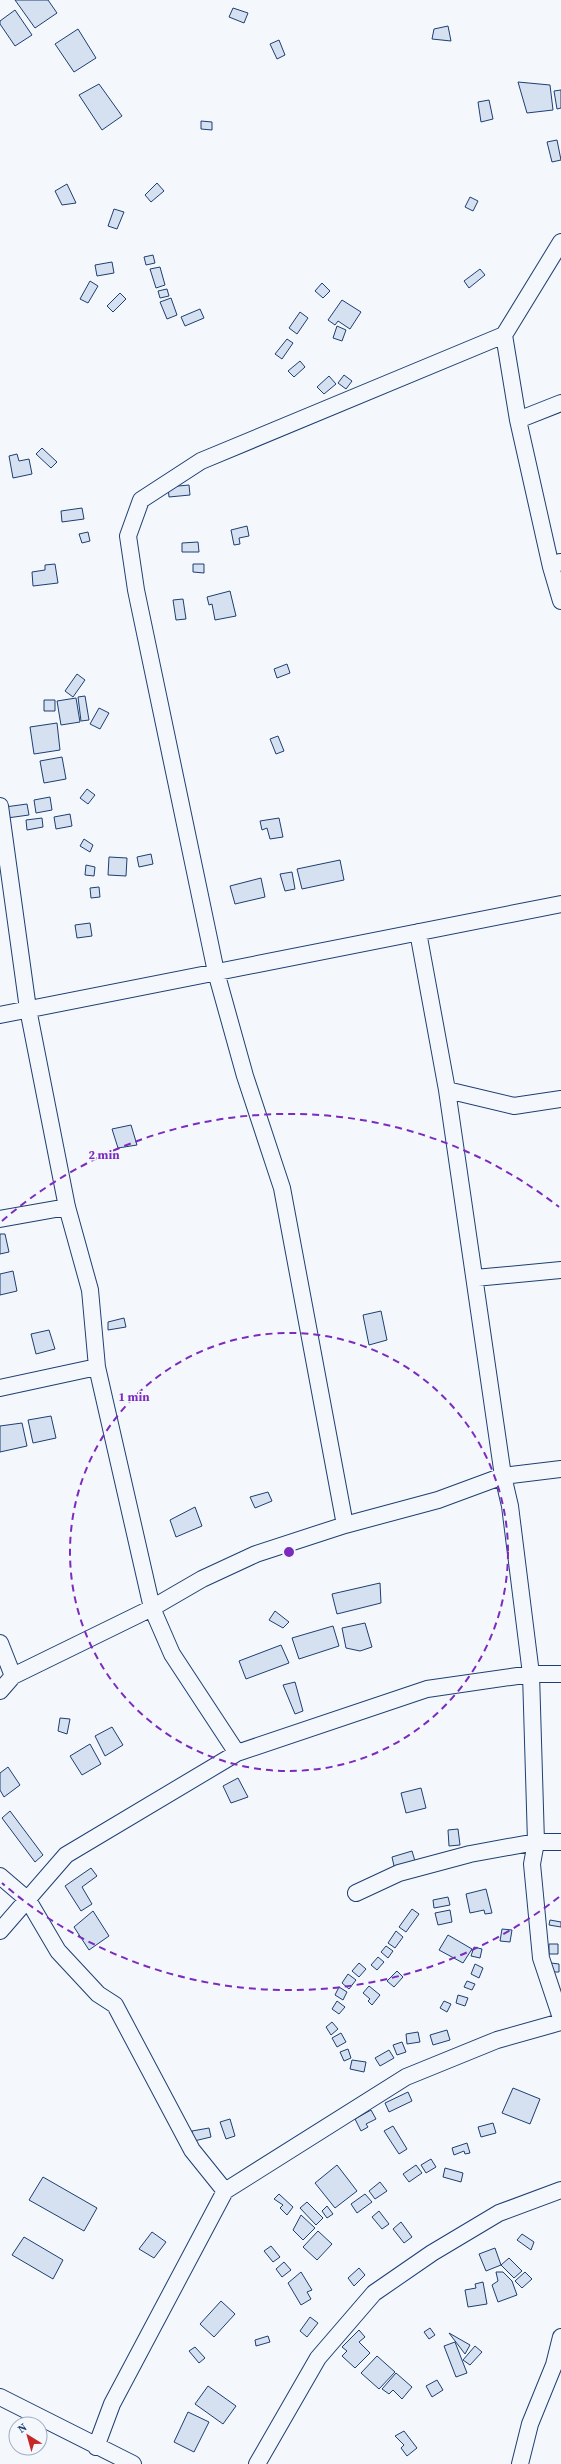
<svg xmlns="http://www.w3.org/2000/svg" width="561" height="2464" font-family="'Source Serif 4',serif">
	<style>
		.building { fill: #d5e0f0; stroke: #1d3f73 }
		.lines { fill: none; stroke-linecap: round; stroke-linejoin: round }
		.street-casing { stroke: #1d3f73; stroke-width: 18 }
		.street { stroke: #f4f7fb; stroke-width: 16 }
		.ring { fill: none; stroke: #7b2cbf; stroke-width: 2; stroke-dasharray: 7 5 }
		.centre { fill: #7b2cbf; stroke: #f4f7fb; stroke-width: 2 }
		.ring-label { font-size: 12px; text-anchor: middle; font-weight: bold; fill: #7b2cbf; stroke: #f4f7fb; stroke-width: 3; stroke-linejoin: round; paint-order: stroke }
	</style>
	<rect width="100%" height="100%" fill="#f4f7fb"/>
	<path class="building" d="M15,0H48L57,13L35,28Z
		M233,8L248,13L244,23L229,17Z
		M15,10L32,35L15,46L0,24V21Z
		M448,26L451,41L432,39L434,29Z
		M78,29L96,58L74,72L55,44Z
		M279,40L285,55L277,59L270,44Z
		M518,82L550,85L553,110L527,113Z
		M99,84L122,116L102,130L79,95Z
		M561,90V108L557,109L554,91Z
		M489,100L493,119L481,122L478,102Z
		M201,121L212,122V130L201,129Z
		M557,140L561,160L552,162L547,142Z
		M157,183L164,191L151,202L145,195Z
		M67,184L76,203L62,205L55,191Z
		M470,197L478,201L473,211L465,207Z
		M114,209L124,212L117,229L108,226Z
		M153,255L155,263L146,265L144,257Z
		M112,262L114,273L97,276L95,265Z
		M160,267L165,285L156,288L150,269Z
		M480,269L485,275L469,288L464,281Z
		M90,281L98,286L88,303L80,299Z
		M322,283L330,291L323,298L315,291Z
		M167,289L169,296L160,298L158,291Z
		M120,293L126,299L113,312L107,306Z
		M171,298L177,315L167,319L160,302Z
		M342,300L361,312L350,329L338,321L335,325L328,320Z
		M200,309L204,318L185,326L181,317Z
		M300,312L308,318L297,334L289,328Z
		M337,326L346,330L342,341L333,338Z
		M287,339L293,343L282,359L275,354Z
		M300,361L305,367L294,377L288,371Z
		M344,375L352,381L346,389L338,383Z
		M329,376L336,384L324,394L317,387Z
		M42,448L57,462L51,468L36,454Z
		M17,454L19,461L29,459L32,474L13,478L9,456Z
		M189,485L190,495L169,497L168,487Z
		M82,508L84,519L62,522L61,511Z
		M247,526L249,536L239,538L240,544L234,545L231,530Z
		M88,532L90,541L82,543L79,534Z
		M198,542L199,552H182V543Z
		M55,564L58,583L33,586L32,572L45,570V565Z
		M193,564H204V573L193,572Z
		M230,591L236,616L215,620L212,604L209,605L207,597Z
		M183,599L186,619L176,620L173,600Z
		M287,664L290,673L277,678L274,669Z
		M77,674L85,680L73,697L65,691Z
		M85,696L89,720L81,721L78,697Z
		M76,698L80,722L61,725L57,701Z
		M44,700H55V711H44Z
		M99,708L109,713L100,729L90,724Z
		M57,723L60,750L34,754L30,727Z
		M278,736L284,751L276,754L270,739Z
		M62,757L66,779L44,783L40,761Z
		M87,789L95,795L88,804L80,798Z
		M50,797L52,810L36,813L34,800Z
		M27,804L29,815L7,818L5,807Z
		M70,814L72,826L56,829L54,817Z
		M42,818L43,827L27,830L26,820Z
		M279,818L283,837L270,839L267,828L262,830L260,821Z
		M84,839L93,845L90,852L80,846Z
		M151,854L153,864L139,867L137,857Z
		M109,857L127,858L126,876L108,875Z
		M340,860L344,880L302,889L297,869Z
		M86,865L95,867L94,876L85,875Z
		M292,872L295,889L285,891L280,874Z
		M261,878L265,897L235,904L230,886Z
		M99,887L100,897L91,898L90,888Z
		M90,923L92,936L77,938L75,925Z
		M131,1125L137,1145L118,1148L112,1129Z
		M0,1234H5L9,1252L0,1254Z
		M13,1271L17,1291L0,1295V1274Z
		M381,1311L387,1340L369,1345L363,1315Z
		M124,1318L126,1327L108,1330V1322Z
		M49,1330L55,1349L36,1354L31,1334Z
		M51,1416L56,1438L33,1443L28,1420Z
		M22,1423L27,1446L0,1452V1426Z
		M268,1492L272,1501L255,1508L250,1497Z
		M195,1507L202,1526L176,1537L170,1520Z
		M380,1583L381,1603L337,1614L332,1594Z
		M275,1611L289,1622L283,1628L269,1620Z
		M365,1623L372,1647L360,1651L346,1648L342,1628Z
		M333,1626L339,1646L299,1659L292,1638Z
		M281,1645L289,1663L246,1679L239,1661Z
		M295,1682L303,1711L295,1714L283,1685Z
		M60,1718L70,1719L67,1734L58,1731Z
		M112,1727L123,1745L105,1756L95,1736Z
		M90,1744L101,1764L82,1775L70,1756Z
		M8,1767L20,1785L4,1797L0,1790V1773Z
		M238,1778L248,1797L231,1803L223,1786Z
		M421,1788L426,1808L406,1813L401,1793Z
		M10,1811L43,1855L35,1862L2,1818Z
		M458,1829L460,1845L449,1846L448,1830Z
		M412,1851L415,1861L394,1866L392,1857Z
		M91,1868L97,1876L82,1887L92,1904L81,1911L65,1886Z
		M486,1889L492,1913L485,1914L484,1910L470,1913L466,1894Z
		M448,1897L450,1905L434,1908L433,1900Z
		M412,1909L419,1914L406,1932L399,1927Z
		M450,1910L452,1922L438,1925L435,1913Z
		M93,1911L109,1936L89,1950L74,1927Z
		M550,1920L561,1922V1927L549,1925Z
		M502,1929L512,1930L510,1942L500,1941Z
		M396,1931L403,1937L395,1948L388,1943Z
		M448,1935L472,1949L463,1963L439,1950Z
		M549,1944H558V1954H549Z
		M386,1946L393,1951L388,1958L381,1952Z
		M474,1947L482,1949L480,1958L471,1956Z
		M378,1957L384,1962L377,1970L371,1965Z
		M359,1963L366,1969L359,1977L352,1971Z
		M551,1963L559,1964V1972H551Z
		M475,1964L483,1968L479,1978L471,1974Z
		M397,1971L403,1977L394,1987L387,1981Z
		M348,1974L356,1980L349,1989L342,1983Z
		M467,1981L475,1984L472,1990L464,1987Z
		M369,1986L380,1995L372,2005L368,2001L370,1999L363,1993Z
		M339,1987L347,1992L343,2000L335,1995Z
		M458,1995L468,1998L465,2006L456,2003Z
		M337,2001L345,2007L339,2014L332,2009Z
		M444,2001L451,2004L447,2012L440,2008Z
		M332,2022L338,2029L331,2035L326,2027Z
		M447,2030L450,2040L433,2045L430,2035Z
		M418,2032L420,2042L407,2044L406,2034Z
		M341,2033L346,2042L337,2047L332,2038Z
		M402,2042L406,2052L397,2055L393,2045Z
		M348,2049L351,2058L344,2061L340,2052Z
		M389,2050L394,2058L380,2066L375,2058Z
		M352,2060L366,2062L364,2072L350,2069Z
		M513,2088L540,2099L530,2124L502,2113Z
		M408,2092L412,2101L389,2112L385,2103Z
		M371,2110L376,2119L366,2124L368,2127L361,2131L355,2119Z
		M230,2119L235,2136L226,2139L220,2122Z
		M493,2123L496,2133L481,2137L478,2127Z
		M393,2126L407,2149L399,2154L384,2131Z
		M209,2128L211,2137L194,2141L192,2131Z
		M467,2143L470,2153L465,2154L464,2151L454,2155L452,2148Z
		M431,2159L436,2167L426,2173L421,2165Z
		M337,2165L357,2191L335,2208L315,2183Z
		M416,2165L422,2173L409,2182L403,2174Z
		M445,2168L463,2173L461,2182L443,2177Z
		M43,2177L97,2208L84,2231L29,2200Z
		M380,2182L387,2191L375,2199L369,2191Z
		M279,2194L293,2207L287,2215L280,2208L283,2205L274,2199Z
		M365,2194L372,2202L357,2213L351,2204Z
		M307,2202L323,2218L316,2225L300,2208Z
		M327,2206L333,2214L327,2218L322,2211Z
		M379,2211L389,2224L382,2229L372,2217Z
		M301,2215L315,2228L303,2240L293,2230Z
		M401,2222L412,2237L404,2243L393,2229Z
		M318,2231L332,2244L317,2260L303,2247Z
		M152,2232L166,2242L154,2258L139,2249Z
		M522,2234L534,2242L531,2250L517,2240Z
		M24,2237L63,2260L53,2279L12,2255Z
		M271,2246L280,2257L273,2262L264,2251Z
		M495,2248L501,2265L486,2271L479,2254Z
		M509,2258L522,2271L514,2278L501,2265Z
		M284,2262L291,2270L282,2277L276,2269Z
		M359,2268L365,2275L354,2286L348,2278Z
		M301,2272L312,2290L307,2292L311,2299L301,2305L288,2283Z
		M496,2272H503L512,2281L517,2295L498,2302L492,2285L498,2281Z
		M525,2272L532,2279L522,2288L515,2281Z
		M483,2282L487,2304L468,2307L465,2290L476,2288L475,2284Z
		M221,2301L235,2314L214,2337L200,2324Z
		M310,2317L318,2323L307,2337L300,2331Z
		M430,2328L435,2335L429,2339L424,2332Z
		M359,2330L365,2337L359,2342L370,2353L355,2368L342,2356L347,2351L342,2347Z
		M449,2333L470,2345L465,2354Z
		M268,2336L270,2342L256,2346L255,2340Z
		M455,2342L467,2373L456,2377L444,2346Z
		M475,2346L482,2352L470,2365L463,2360Z
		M195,2347L205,2358L199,2363L189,2351Z
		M377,2356L395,2372L379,2389L361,2373Z
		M396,2373L412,2387L402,2399L393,2390L389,2394L382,2389Z
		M437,2380L443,2390L432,2397L426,2386Z
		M208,2386L236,2406L223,2424L195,2404Z
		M188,2412L209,2422L194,2452L174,2442Z
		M404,2431L417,2448L407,2456L401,2448L404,2445L395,2436Z"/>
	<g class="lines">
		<g class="street-casing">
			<path id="street" d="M504,335L518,420L551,567
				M518,420L561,403
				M560,562L551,567L561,601
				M0,806L28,1009L67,1207L90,1290L97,1367L152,1608L172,1654L237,1753
				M418,932L447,1090L503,1476L510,1506L531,1674L536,1842L532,1864L541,1958L561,2018
				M0,1015L561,904
				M447,1090L514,1106L561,1099
				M0,1219L67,1207
				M475,1278L561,1270
				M0,1388L97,1367
				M345,1525L282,1188L245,1076L216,972L136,590L128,536L141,500L201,461L504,335L561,242
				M0,1643L13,1676
				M0,1691L13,1676L152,1608L202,1579L256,1554L345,1525L438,1500L503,1476L561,1469
				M0,1876L28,1900L58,1951L98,1994L115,2005L192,2150L225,2191
				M356,1893L399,1873L470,1854L536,1842H561
				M0,1931L66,1855L237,1753L427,1689L531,1674H561
				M0,2397L133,2464
				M96,2447L112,2404L225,2191L406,2077L497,2040L561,2022
				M257,2464L318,2358L374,2293L432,2253L499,2213L561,2190
				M520,2464L530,2424L554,2365L561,2337"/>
		</g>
		<use href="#street" class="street"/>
	</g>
	<g class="ring">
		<circle cx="289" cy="1552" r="219"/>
		<path d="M559 1897A438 438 0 0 1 2 1883M2 1221A438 438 0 0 1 559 1207"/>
	</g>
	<circle cx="289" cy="1552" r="6" class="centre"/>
	<g class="ring-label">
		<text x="104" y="1159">2 min</text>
		<text x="134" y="1401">1 min</text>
	</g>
	<g transform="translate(28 2436) rotate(323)"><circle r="19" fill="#f4f7fb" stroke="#9eadc5"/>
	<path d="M0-3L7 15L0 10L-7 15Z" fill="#c62828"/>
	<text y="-6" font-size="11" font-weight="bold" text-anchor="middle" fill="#1d3f73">N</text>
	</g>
</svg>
